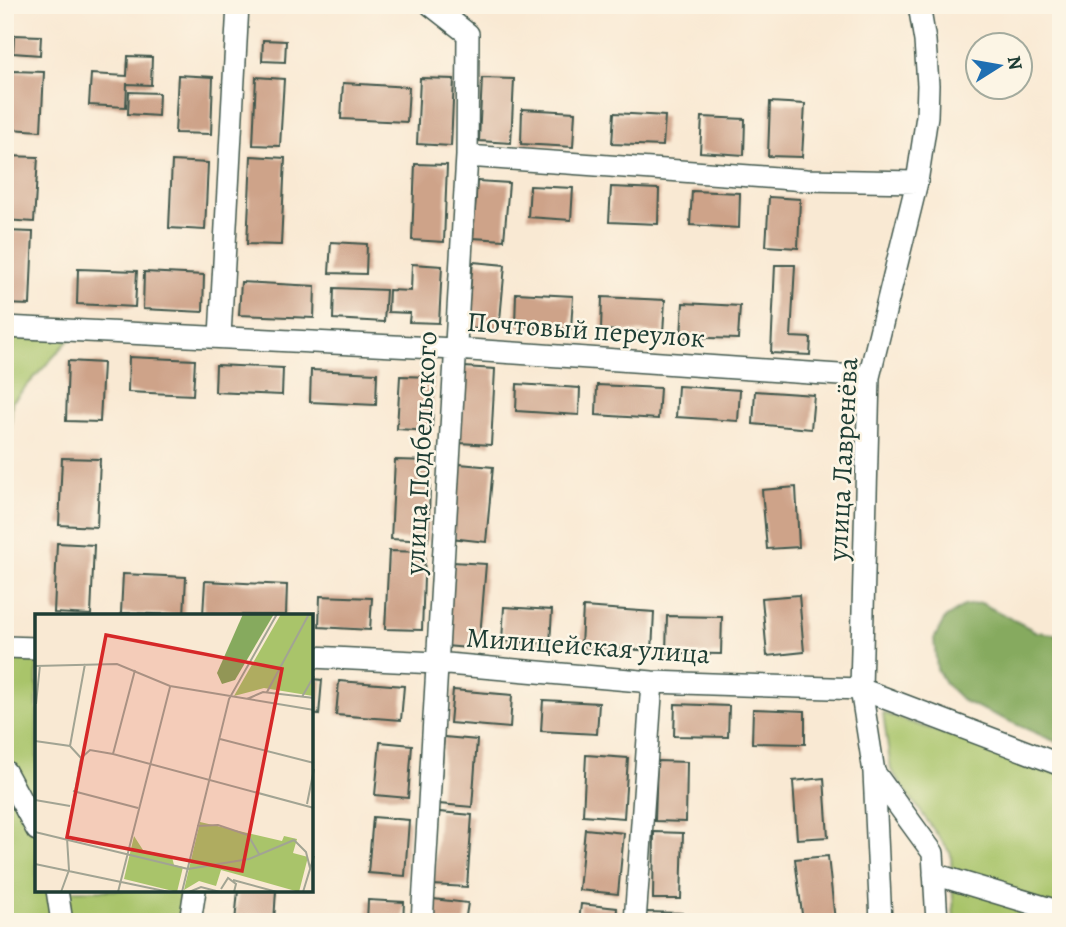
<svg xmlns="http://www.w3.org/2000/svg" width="1066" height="927" font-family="Alegreya,serif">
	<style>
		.green { fill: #a9c46a; stroke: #64804f; stroke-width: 2 }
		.forest { fill: #86aa5e; stroke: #527449; stroke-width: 2 }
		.building { fill: #cea389 }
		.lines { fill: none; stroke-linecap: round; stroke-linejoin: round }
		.minor-casing { stroke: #40574c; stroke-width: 24 }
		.minor { stroke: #fff; stroke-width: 21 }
		.labels { text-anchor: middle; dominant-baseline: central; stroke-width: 5; stroke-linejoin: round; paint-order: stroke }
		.street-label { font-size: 28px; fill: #1f3d34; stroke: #fcf5e5 }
		.inset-road { fill: none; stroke: #a2a493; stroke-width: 2 }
		.view { fill: #d62828; fill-opacity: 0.15; stroke: #d62828; stroke-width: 3.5 }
		.inset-edge { fill: none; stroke: #1f3d34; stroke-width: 3.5 }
	</style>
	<rect width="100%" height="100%" fill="#fcf5e5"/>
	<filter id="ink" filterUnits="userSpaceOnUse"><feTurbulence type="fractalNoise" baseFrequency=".0143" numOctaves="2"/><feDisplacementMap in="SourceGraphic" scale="14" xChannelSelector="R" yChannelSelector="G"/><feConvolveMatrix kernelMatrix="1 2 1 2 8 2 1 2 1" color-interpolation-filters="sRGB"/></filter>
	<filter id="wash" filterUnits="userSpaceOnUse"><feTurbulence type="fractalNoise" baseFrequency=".00686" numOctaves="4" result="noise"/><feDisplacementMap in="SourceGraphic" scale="28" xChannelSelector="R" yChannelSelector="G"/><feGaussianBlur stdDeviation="1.57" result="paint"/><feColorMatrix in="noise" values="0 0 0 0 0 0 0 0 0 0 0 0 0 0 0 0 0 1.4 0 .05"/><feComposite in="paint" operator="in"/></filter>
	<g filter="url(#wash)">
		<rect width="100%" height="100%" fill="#f9e9d3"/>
		<path class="green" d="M5,337L70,339L12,402L5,536Z
			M5,658L37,659V890H199L198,922H5Z
			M883,713L1061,773V922H954L951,854L891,770Z"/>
		<path class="forest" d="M981,603L1037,632L1061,635V744L963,701L945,683L937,669L934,639L945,618L964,606Z"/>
		<g id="blocks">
			<path class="building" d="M14,35L41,36L40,55L13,53Z
				M263,40L286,41L285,62L262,61Z
				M128,56L152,57L151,85L127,84L126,107L89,105L91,74L127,76Z
				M12,71L44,72L41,131L10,129Z
				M178,75L213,77L211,134L175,133Z
				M256,77L284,79L280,146L253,145Z
				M420,78L454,79L451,146L417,144Z
				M482,78L514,79L511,143L479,141Z
				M343,83L409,87L407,122L341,119Z
				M129,92L159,93L158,116L128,114Z
				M770,102L805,104L802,157L768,156Z
				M522,109L575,112L573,147L521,144Z
				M614,113L665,116L663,146L612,144Z
				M702,117L745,119L744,155L700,152Z
				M5,156L38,157L34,222L5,220Z
				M251,156L285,158L281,245L247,244Z
				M172,161L208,163L205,230L169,228Z
				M415,164L447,165L444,242L412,240Z
				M477,181L509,183L504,240L473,238Z
				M530,186L573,188L571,220L528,217Z
				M611,187L659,189L658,224L609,222Z
				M692,191L740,193L739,228L690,225Z
				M769,197L800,199L798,248L766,246Z
				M5,231L33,232L30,305L5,304Z
				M331,242L367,244L366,274L329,273Z
				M473,262L505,265L499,331L466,328Z
				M412,264L442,266L439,323L409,322L410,313L388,312L389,290L411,291Z
				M775,265H795L791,337L811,338L810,355L771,353Z
				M78,269L137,271L135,307L77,304Z
				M144,272L204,275L203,312L143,309Z
				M241,282L315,286L314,318L239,315Z
				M334,288L386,290L384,322L333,319Z
				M516,293L573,296L571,329L515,326Z
				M602,297L665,300L663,333L601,330Z
				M683,303L740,306L738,339L681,337Z
				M129,357L195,360L193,395L128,392Z
				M68,361L103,363L100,422L66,421Z
				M216,365L283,368L282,395L215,392Z
				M464,367L495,369L491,445L460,443Z
				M311,370L377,373L376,405L310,402Z
				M400,376L434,377L432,431L397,429Z
				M517,384L580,388L579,415L516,411Z
				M597,385L660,388L658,419L596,415Z
				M678,386L740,390L738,421L676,417Z
				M755,391L814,395L811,429L753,424Z
				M62,458L100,459L97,527L59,525Z
				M395,460L431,461L428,541L391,539Z
				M459,464L493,467L486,542L451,538Z
				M796,487L799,547L767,549L762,490Z
				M57,543L94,545L91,615L54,613Z
				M389,551L425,552L422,630L385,629Z
				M452,562L486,564L479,649L446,646Z
				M123,574L186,577L184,615L121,613Z
				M205,581L287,585L286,615H203Z
				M799,595L804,652L767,656L762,598Z
				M320,596L372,598L370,630L319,627Z
				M504,607L552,610L550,644L502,641Z
				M583,607L654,612L652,651L581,646Z
				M667,616L722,617L721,654L666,653Z
				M312,679L322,680L319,715L312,714Z
				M339,681L404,686L401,720L336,715Z
				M453,690L512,695L510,728L450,723Z
				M543,700L599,703L597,734L541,731Z
				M675,704L729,706L728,737L674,736Z
				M753,709L805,711V744L752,743Z
				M444,737L477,740L472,807L439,804Z
				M380,742L412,745L408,798L375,795Z
				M586,755L628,758L624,818L583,815Z
				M657,761L687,762L686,822L655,821Z
				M824,778L828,837L797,839L793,781Z
				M439,812L472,815L467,887L433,885Z
				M373,817L409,820L405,876L368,873Z
				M585,829L624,833L618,894L579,890Z
				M654,832L683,833L681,899H653Z
				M828,856L835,921L803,922L795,859Z
				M238,890H276L274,922H235Z
				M433,899L468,903L465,922H431Z
				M368,900L404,902L403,922H367Z
				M581,904L617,908L616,922H579Z
				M646,912L682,913L681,922H646Z"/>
		</g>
	</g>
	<g filter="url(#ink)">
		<use href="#blocks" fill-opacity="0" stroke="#40574c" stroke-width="2"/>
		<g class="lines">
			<g class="minor-casing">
				<path id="minor" d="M467,156L806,180L917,182
					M5,327L455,349L869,377
					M220,336L238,5
					M5,647L37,648
					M312,657L436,663L652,682L861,689L1061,765
					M5,771L37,830
					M874,772L933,853L937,922
					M934,874L1061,912
					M57,890L62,922
					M190,922L195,890
					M422,922L467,156L468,34L431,5
					M635,922L652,682
					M881,922L874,772L861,689L869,377L917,182L927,116L928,85L925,41L919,5"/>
			</g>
			<use href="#minor" class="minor"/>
		</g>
	</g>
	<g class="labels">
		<g class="street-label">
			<text transform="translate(586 330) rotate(4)">Почтовый переулок</text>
			<text transform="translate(421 453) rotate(-87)">улица Подбельского</text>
			<text transform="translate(843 459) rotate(-87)">улица Лавренёва</text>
			<text transform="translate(588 646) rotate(4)">Милицейская улица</text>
		</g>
	</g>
	<g transform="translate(35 614)">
		<rect width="278" height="278" fill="#f9e9d3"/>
		<path d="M246,0H278V82L229,74L199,82ZM165,208L247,227L249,222L262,225L258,239L273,243L264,278L186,256L181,272L164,267L149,276ZM99,222L108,236L137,243L139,251L148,253L142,278L89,265Z" fill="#a9c46a"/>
		<path d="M208,0H239L200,66L187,70L182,59Z" fill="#86aa5e"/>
		<path class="inset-road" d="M0,52L82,50L135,72L279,96M232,78L274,0M267,83L279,62M212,85L228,78L279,84M1,90L5,51M185,125L279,149M0,127L35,132L46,144L55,136L78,140L279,194M35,132L50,50M78,140L100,56M38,177L103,194M0,186L35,192M272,190L279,155M162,212L183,211L213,221L224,240M0,218L153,255L214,245L259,226L271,238L275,254M0,250L134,278M198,266L242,278M186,275L193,264L201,270L199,278M26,278L34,256L32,224L46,144M83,278L135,73M147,278L194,85L242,0M154,278L166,273L185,278M268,278L279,242"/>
		<path class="view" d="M71,21L247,55L207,257L32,223Z"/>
		<rect width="278" height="278" class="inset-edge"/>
	</g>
	<rect width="1066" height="927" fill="none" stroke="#fcf5e5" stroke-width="28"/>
	<g transform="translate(999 66) rotate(79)"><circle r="33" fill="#fcf5e5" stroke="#a4ab9e" stroke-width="2"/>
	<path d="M0-5L12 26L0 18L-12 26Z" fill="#1f6fb2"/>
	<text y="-10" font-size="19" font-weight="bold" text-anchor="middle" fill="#1f3d34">N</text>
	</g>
</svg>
